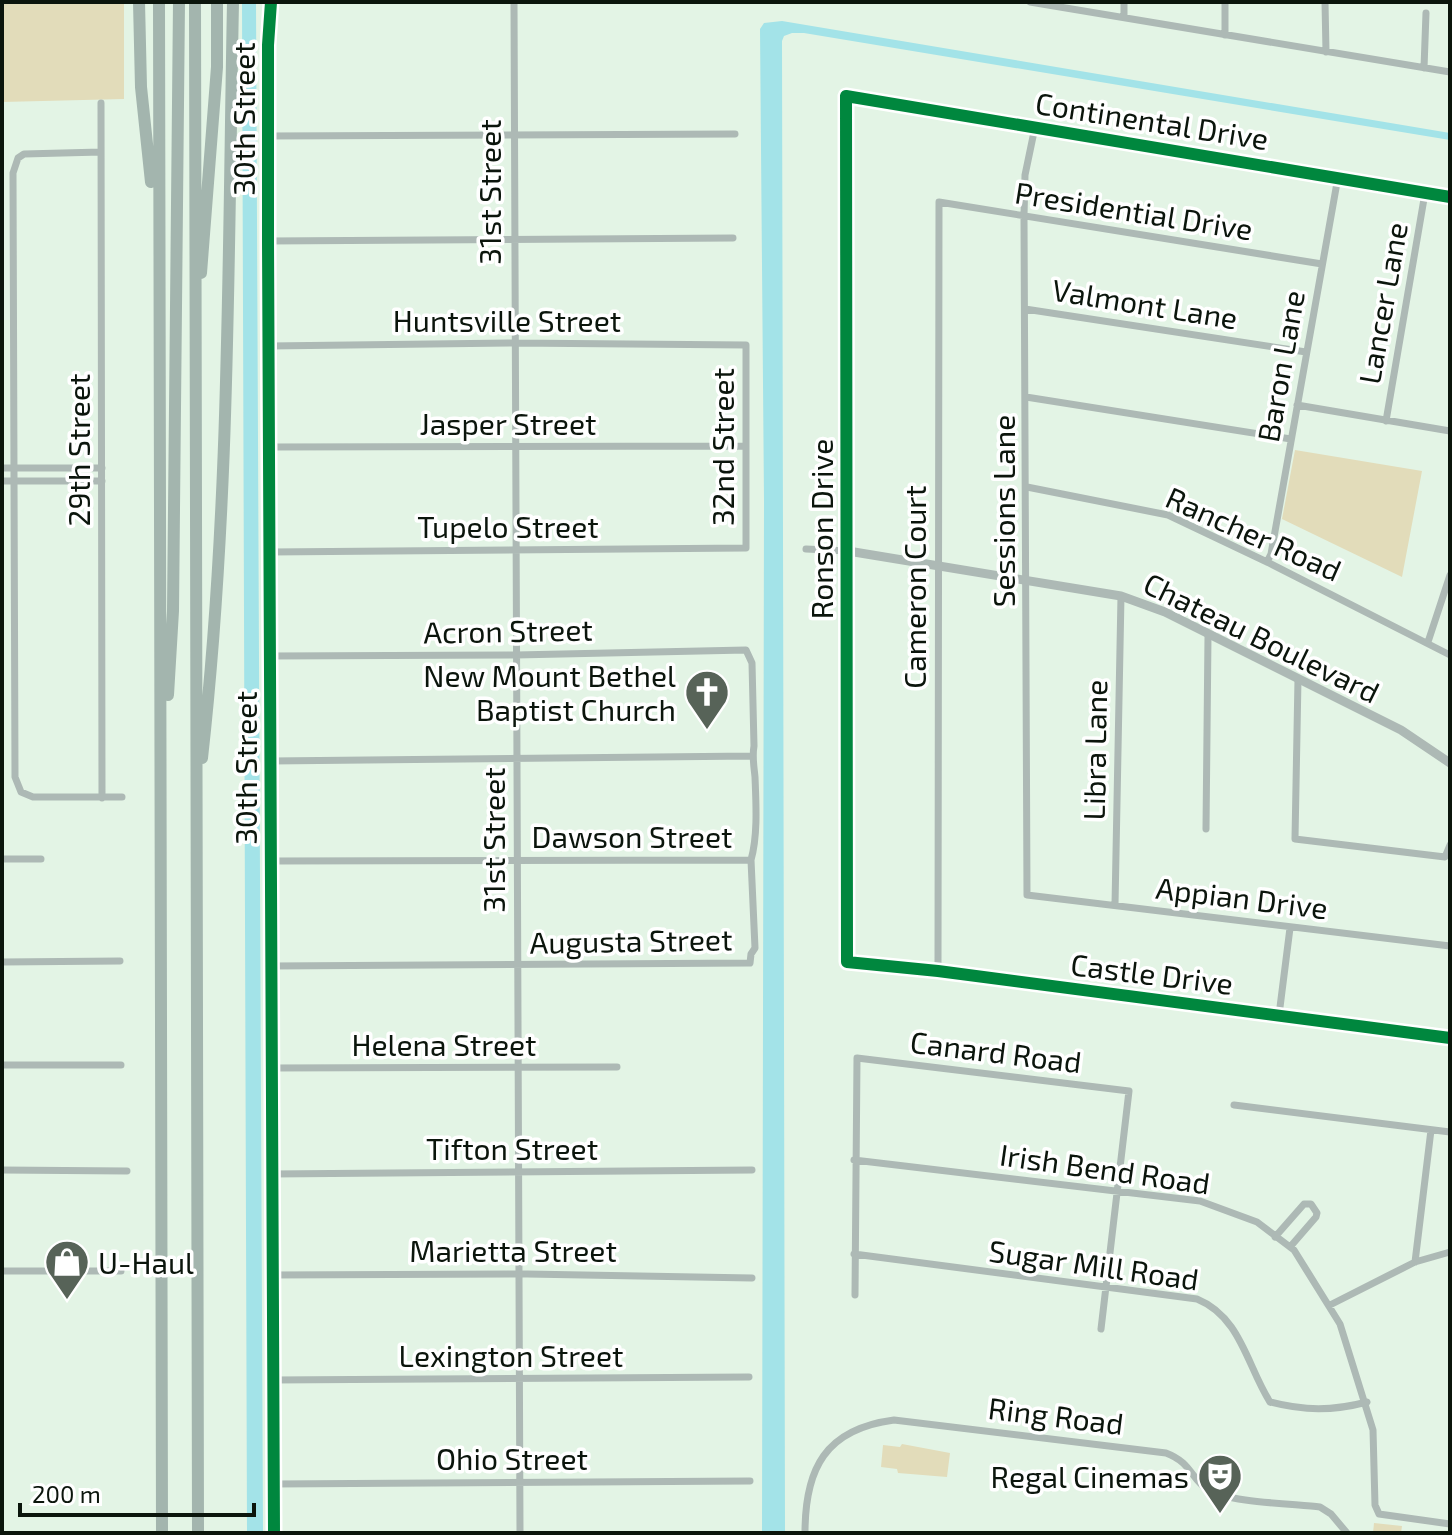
<svg xmlns="http://www.w3.org/2000/svg" width="1452" height="1535" font-family="'Exo 2',sans-serif">
	<style>
		.green { fill: #e2dcba }
		.water { fill: #a3e3e8 }
		.lines { fill: none; stroke-linecap: round; stroke-linejoin: round }
		.minor { stroke: #adb9b5; stroke-width: 7 }
		.tertiary { stroke: #adb9b5; stroke-width: 9 }
		.motorway { stroke: #a3b5ae; stroke-width: 12 }
		.cycleway-casing { stroke: #fff; stroke-width: 17 }
		.cycleway { stroke: #00873e; stroke-width: 12 }
		.labels { text-anchor: middle; dominant-baseline: central; stroke-width: 7; stroke-linejoin: round; paint-order: stroke }
		.street-label { font-size: 30px; fill: #0b150c; stroke: #fff }
		.poi-label { font-size: 30px; fill: #0b150c; stroke: #fff; text-anchor: end }
	</style>
	<rect width="100%" height="100%" fill="#e3f4e5"/>
	<path class="green" d="M2,2H124V99L2,102Z
		M1295,450L1422,471L1402,577L1282,519Z
		M902,1444L950,1453L947,1477L898,1473L897,1469L881,1467L883,1445L900,1447Z
		M1374,1523L1402,1526L1401,1533H1373Z"/>
	<path class="water" d="M242,2H256L263,1533L247,1531Z
		M782,21L1450,133V140L804,33H792L784,36L782,41L785,1533H762L764,502L760,29L764,23Z"/>
	<g class="lines">
		<path class="minor" d="M271,2L268,45V241L274,1533
			M514,2L520,1533
			M1030,2L1450,72
			M1124,2V17
			M1225,2V35
			M1325,2L1326,52
			M1424,68L1426,13
			M101,103L102,798
			M1035,127L1025,175L1024,216L1027,895L1450,946
			M268,136L735,134
			M101,152L24,154L18,158L13,173L15,777L21,792L33,797H122
			M1450,197L846,96L847,962L938,971L1450,1038
			M268,241L733,238
			M1025,309L1306,352
			M269,346L513,343L746,345V548L270,552
			M1026,397L1291,439
			M1297,405L1450,431
			M1386,421L1425,193
			M269,447L746,446
			M2,468H102
			M2,481H102
			M1027,487L1168,515L1267,562L1450,655
			M806,549L848,551
			M1267,562L1271,554L1338,177
			M1428,642L1450,575
			M271,656L516,655L746,650L752,663L754,746C752,757 754,766 755,777C756,803 758,835 751,860L755,948L751,954L750,963L272,966
			M1298,679L1295,839L1445,857L1450,845
			M271,761L752,756
			M1206,829L1208,636
			M2,859H41
			M272,861L751,860
			M1115,905L1121,596
			M2,962L120,961
			M938,971L939,202L1322,264
			M1279,1015L1290,928
			M2,1065H121
			M272,1068L617,1067
			M1234,1105L1450,1132
			M854,1160L1200,1201L1257,1222L1294,1250L1340,1324L1373,1430L1375,1505L1379,1514L1450,1524
			M2,1170L127,1171
			M272,1174L752,1170
			M1275,1237L1304,1204H1311L1317,1213L1316,1217L1290,1247
			M854,1254L1197,1299C1241,1317 1247,1366 1270,1402C1304,1411 1333,1411 1367,1402
			M1415,1262L1431,1130
			M2,1271H121
			M272,1275L527,1274L752,1278
			M855,1295L857,1058L1129,1091L1101,1329
			M1330,1305L1415,1262L1450,1252
			M274,1380L749,1377
			M274,1484L750,1481
			M805,1533C805,1469 825,1429 894,1420L1166,1453C1192,1463 1190,1478 1208,1490C1226,1502 1295,1504 1320,1507L1331,1514L1347,1533"/>
		<path class="tertiary" d="M848,551L1121,596L1165,612L1401,730L1450,763"/>
		<path class="motorway" d="M139,2L141,87L151,182
			M159,2L162,1533
			M195,2L198,1533
			M201,273L217,67V2
			M168,695L173,611L179,2
			M202,758C230,508 228,254 233,2"/>
		<g class="cycleway-casing">
			<path id="cycleway" d="M271,2L268,45V241L274,1533
				M1450,197L846,96L847,962L938,971L1450,1038"/>
		</g>
		<use href="#cycleway" class="cycleway"/>
	</g>
	<defs>
		<g id="church-pin" transform="scale(2.3)"><path d="M0 17L-7.5 6A9.5 9.5 0 1 1 7.5 6Z" fill="#576358" stroke="#fff"/><path d="M-1.2-6h2.4v3.5h3.3v2.4h-3.3V6h-2.4V-.1h-3.3v-2.4h3.3Z" fill="#fff"/></g>
		<g id="shop-pin" transform="scale(2.3)"><path d="M0 17L-7.5 6A9.5 9.5 0 1 1 7.5 6Z" fill="#576358" stroke="#fff"/><path d="M-5-2.5h2.3a2.7 3.5 0 0 1 5.4 0H5L5.5 6h-11ZM-1.5-2.5h3a1.5 2.3 0 0 0-3 0Z" fill="#fff"/></g>
		<g id="theatre-pin" transform="scale(2.3)"><path d="M0 17L-7.5 6A9.5 9.5 0 1 1 7.5 6Z" fill="#576358" stroke="#fff"/><path d="M-5-5.5Q0-4 5-5.5V0Q5 5 0 6Q-5 5-5 0ZM-3.3-2.5H-1v1.5H-3.3ZM1-2.5H3.3v1.5H1ZM-2.8 1Q0 5.5 2.8 1Z" fill="#fff"/></g>
	</defs>
	<g fill-rule="evenodd">
		<use href="#church-pin" x="707" y="692"/>
		<use href="#shop-pin" x="67" y="1262"/>
		<use href="#theatre-pin" x="1220" y="1476"/>
	</g>
	<g class="labels">
		<g class="street-label">
			<text transform="translate(243 119) rotate(-90)">30th Street</text>
			<text transform="translate(1152 120) rotate(9)">Continental Drive</text>
			<text transform="translate(489 192) rotate(-90)">31st Street</text>
			<text transform="translate(1134 210) rotate(9)">Presidential Drive</text>
			<text transform="translate(1145 303) rotate(9)">Valmont Lane</text>
			<text transform="translate(1382 303) rotate(-80)">Lancer Lane</text>
			<text x="507" y="320">Huntsville Street</text>
			<text transform="translate(1280 366) rotate(-80)">Baron Lane</text>
			<text x="508" y="423">Jasper Street</text>
			<text transform="translate(722 447) rotate(-90)">32nd Street</text>
			<text transform="translate(78 450) rotate(-90)">29th Street</text>
			<text transform="translate(1003 511) rotate(-90)">Sessions Lane</text>
			<text x="508" y="526">Tupelo Street</text>
			<text transform="translate(821 529) rotate(-90)">Ronson Drive</text>
			<text transform="translate(1254 533) rotate(24)">Rancher Road</text>
			<text transform="translate(914 587) rotate(-90)">Cameron Court</text>
			<text transform="translate(508 630) rotate(-1)">Acron Street</text>
			<text transform="translate(1262 637) rotate(26)">Chateau Boulevard</text>
			<text transform="translate(1094 750) rotate(-89)">Libra Lane</text>
			<text transform="translate(245 768) rotate(-90)">30th Street</text>
			<text x="632" y="836">Dawson Street</text>
			<text transform="translate(493 840) rotate(-90)">31st Street</text>
			<text transform="translate(1242 897) rotate(7)">Appian Drive</text>
			<text transform="translate(631 940) rotate(-1)">Augusta Street</text>
			<text transform="translate(1152 973) rotate(7)">Castle Drive</text>
			<text x="444" y="1044">Helena Street</text>
			<text transform="translate(996 1051) rotate(7)">Canard Road</text>
			<text x="512" y="1148">Tifton Street</text>
			<text transform="translate(1105 1168) rotate(8)">Irish Bend Road</text>
			<text x="513" y="1250">Marietta Street</text>
			<text transform="translate(1094 1264) rotate(8)">Sugar Mill Road</text>
			<text x="511" y="1355">Lexington Street</text>
			<text transform="translate(1056 1415) rotate(7)">Ring Road</text>
			<text x="512" y="1458">Ohio Street</text>
		</g>
		<g class="poi-label">
			<text x="676" y="675">New Mount Bethel<tspan x="676" dy="34">Baptist Church</tspan></text>
			<text x="98" y="1262" text-anchor="start">U-Haul</text>
			<text x="1189" y="1476">Regal Cinemas</text>
		</g>
	</g>
	<rect width="1452" height="1535" fill="none" stroke="#0b150c" stroke-width="8"/>
	<path d="M20 1503v12h234v-12" fill="none" stroke="#0b150c" stroke-width="4"/>
	<text x="32" y="1503" font-size="24" fill="#0b150c" stroke="#ffffff" stroke-width="6" paint-order="stroke">200 m</text>
</svg>
